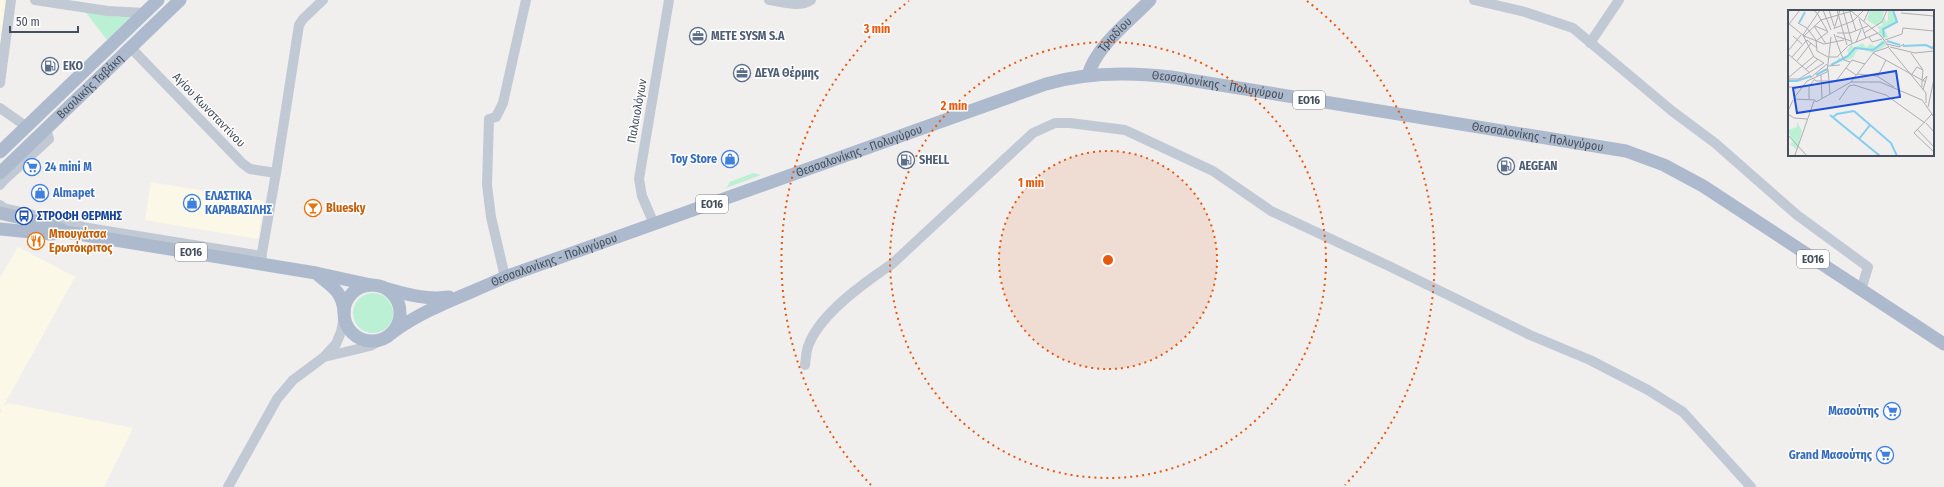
<svg xmlns="http://www.w3.org/2000/svg" width="1944" height="487" font-family="'Fira Sans Condensed',sans-serif">
	<style>
		.commercial { fill: #fcf8e7 }
		.green { fill: #bbf0d5 }
		.lines { fill: none; stroke-linecap: round; stroke-linejoin: round }
		.minor { stroke: #c1c9d4; stroke-width: 10 }
		.major { stroke: #adbace; stroke-width: 13 }
		.ring { fill: none; stroke: #e8590c; stroke-width: 2; stroke-dasharray: 2 4 }
		.labels { text-anchor: middle; dominant-baseline: central; stroke-width: 3; stroke-linejoin: round; paint-order: stroke }
		.shield { fill: #fff; stroke: #7e848d; stroke-width: 1 }
		.shield-label { font-size: 11px; font-weight: bold; fill: #464f5c }
		.street-label { font-size: 12px; fill: #464f5c; stroke: #fff }
		.service-label { font-size: 12px; font-weight: bold; fill: #4e5e75; stroke: #fff; text-anchor: start }
		.shop-label { font-size: 12px; font-weight: bold; fill: #366cbe; stroke: #fff; text-anchor: end }
		.food-label { font-size: 12px; font-weight: bold; fill: #c56008; stroke: #fff; text-anchor: start }
		.transit-label { font-size: 12px; font-weight: bold; fill: #164399; stroke: #fff; text-anchor: start }
		.inset-river { fill: none; stroke: #86ceef; stroke-width: 2 }
		.inset-road { fill: none; stroke: #adaeb4; stroke-width: 1 }
		.view { fill: #1d4ed8; fill-opacity: 0.15; stroke: #1d4ed8; stroke-width: 2 }
		.inset-edge { fill: none; stroke: #464f5c; stroke-width: 2 }
		.centre { fill: #e8590c; stroke: #fff; stroke-width: 2 }
		.ring-label { font-size: 12px; text-anchor: middle; font-weight: bold; fill: #e8590c; stroke: #fff; stroke-width: 3; stroke-linejoin: round; paint-order: stroke }
	</style>
	<rect width="100%" height="100%" fill="#f1eeee"/>
	<path class="commercial" d="M0,0H11L0,53Z
		M151,182L264,201L258,239L145,220Z
		M18,247L75,277L3,407L8,403L133,428L104,487H0V413L2,409H0V278Z"/>
	<path class="green" d="M84,10L118,17L134,14L107,40Z
		M753,173L761,175L726,188L730,182Z
		M353 313a20 20 0 1 1 40 0a20 20 0 1 1-40 0Z"/>
	<g class="lines">
		<path class="minor" d="M35,0L108,11L145,13
			M769,0C783,2 799,8 811,0
			M1474,0L1525,12L1573,28L1672,111L1715,143L1797,215L1868,267L1861,290
			M1590,43L1619,0
			M131,48L242,163L250,169L276,173
			M0,83L11,0
			M0,108L27,127
			M0,185L4,180L49,139L46,129
			M0,205L4,208L88,228L262,256
			M654,224L642,196L639,179L669,0
			M260,264L276,173L299,25L303,19L323,0
			M505,277L491,217L487,185L489,119L496,117L503,103L526,0
			M324,357L370,346L380,341
			M805,365C806,358 806,350 809,344C821,313 865,282 892,264L1033,133L1055,123H1070L1125,130L1213,171L1271,211L1391,267L1530,335L1590,360L1648,390L1683,412L1751,487
			M228,487L277,399L293,380L324,357L336,344L341,332L344,317"/>
		<g class="major">
			<path id="s1" d="M1088,75C1097,45 1129,22 1150,0"/>
			<path d="M0,152L158,0"/>
			<path id="s2" d="M0,173L180,0"/>
			<path d="M0,213L52,225L66,232L316,273L371,285"/>
			<path d="M0,229L51,234L64,232"/>
			<path d="M319,276C333,287 342,292 344,311"/>
			<circle cx="372" cy="313" r="28"/>
			<path d="M388,289C408,295 428,300 449,297"/>
			<path id="s3" d="M393,332C427,307 467,295 505,277C685,213 865,149 1046,84C1087,72 1129,72 1171,77L1626,151L1664,165L1703,186L1944,344"/>
		</g>
	</g>
	<circle cx="1108" cy="260" r="109" fill="#e8590c" fill-opacity=".12"/>
	<g class="ring">
		<circle cx="1108" cy="260" r="109"/>
		<circle cx="1108" cy="260" r="218"/>
		<path d="M871 485A327 327 0 0 1 909 1M1307 1A327 327 0 0 1 1345 485"/>
	</g>
	<defs>
		<g id="office-ring" transform="scale(0.9)"><circle r="9.5" fill="#fff" stroke="#5c6f8a" stroke-width="1.5"/><path d="M-6-3h4V-5.5h4V-3h4V5H-6ZM-1-4.5V-3h2v-1.5ZM-6 0V1H6V0Z" fill="#5c6f8a"/></g>
		<g id="fuel-ring" transform="scale(0.9)"><circle r="9.5" fill="#fff" stroke="#5c6f8a" stroke-width="1.5"/><path d="M-5.5-6h7V0h2V4h1.3V-2.5L3-4.5l.8-.8L6-3V5H2.5V1h-1V6h-7ZM-4.2-4.7v3.2H.2V-4.7Z" fill="#5c6f8a"/></g>
		<g id="shop-ring" transform="scale(0.9)"><circle r="9.5" fill="#fff" stroke="#3f7fe0" stroke-width="1.5"/><path d="M-5-2.5h2.3a2.7 3.5 0 0 1 5.4 0H5L5.5 6h-11ZM-1.5-2.5h3a1.5 2.3 0 0 0-3 0Z" fill="#3f7fe0"/></g>
		<g id="supermarket-ring" transform="scale(0.9)"><circle r="9.5" fill="#fff" stroke="#3f7fe0" stroke-width="1.5"/><path d="M-6-5.5h2.5l.6 2H6L4.5 2H-2.5L-4.4-4H-6ZM-1.5 3.2a1.3 1.3 0 1 0 .1 0ZM3 3.2a1.3 1.3 0 1 0 .1 0Z" fill="#3f7fe0"/></g>
		<g id="bar-ring" transform="scale(0.9)"><circle r="9.5" fill="#fff" stroke="#e8710a" stroke-width="1.5"/><path d="M-6-5H6L.8 .8V4.5H3.5V6h-7V4.5H-.8V.8Z" fill="#e8710a"/></g>
		<g id="bus-ring" transform="scale(0.9)"><circle r="9.5" fill="#fff" stroke="#1a4fb4" stroke-width="1.5"/><path d="M-5-6H5V4H4V6H2V4H-2V6H-4V4H-5ZM-3.5-4V0h7V-4ZM-3.5 1.2v1.5H-2V1.2ZM2 1.2v1.5H3.5V1.2Z" fill="#1a4fb4"/></g>
		<g id="restaurant-ring" transform="scale(0.9)"><circle r="9.5" fill="#fff" stroke="#e8710a" stroke-width="1.5"/><path d="M-5-6h1v4h1v-4h1v4h1v-4h1v5L-1.5 .5V6h-2V.5L-5-1ZM5-6V6H3V1.5H1.5Q1.5-4 5-6Z" fill="#e8710a"/></g>
	</defs>
	<g fill-rule="evenodd">
		<use href="#office-ring" x="698" y="36"/>
		<use href="#fuel-ring" x="50" y="66"/>
		<use href="#office-ring" x="742" y="73"/>
		<use href="#shop-ring" x="730" y="159"/>
		<use href="#fuel-ring" x="906" y="160"/>
		<use href="#fuel-ring" x="1506" y="166"/>
		<use href="#supermarket-ring" x="32" y="167"/>
		<use href="#shop-ring" x="40" y="193"/>
		<use href="#shop-ring" x="192" y="203"/>
		<use href="#bar-ring" x="313" y="208"/>
		<use href="#bus-ring" x="24" y="216"/>
		<use href="#restaurant-ring" x="36" y="241"/>
		<use href="#supermarket-ring" x="1892" y="411"/>
		<use href="#supermarket-ring" x="1885" y="455"/>
	</g>
	<g class="labels">
		<g class="shield">
			<rect x="1293" y="91" width="32" height="18" rx="3"/>
			<rect x="696" y="195" width="32" height="18" rx="3"/>
			<rect x="175" y="243" width="32" height="18" rx="3"/>
			<rect x="1797" y="250" width="32" height="18" rx="3"/>
		</g>
		<g class="shield-label">
			<text x="1309" y="100">ΕΟ16</text>
			<text x="712" y="204">ΕΟ16</text>
			<text x="191" y="252">ΕΟ16</text>
			<text x="1813" y="259">ΕΟ16</text>
		</g>
		<g class="street-label">
			<text stroke="none"><textPath href="#s1" startOffset="49">Τριαδίου</textPath></text>
			<text stroke="none"><textPath href="#s2" startOffset="125">Βασιλικής Ταβάκη</textPath></text>
			<text stroke="none"><textPath href="#s3" startOffset="873">Θεσσαλονίκης - Πολυγύρου</textPath></text>
			<text transform="translate(209 110) rotate(46)">Αγίου Κωνσταντίνου</text>
			<text transform="translate(637 111) rotate(-80)">Παλαιολόγων</text>
			<text stroke="none"><textPath href="#s3" startOffset="1197">Θεσσαλονίκης - Πολυγύρου</textPath></text>
			<text stroke="none"><textPath href="#s3" startOffset="501">Θεσσαλονίκης - Πολυγύρου</textPath></text>
			<text stroke="none"><textPath href="#s3" startOffset="177">Θεσσαλονίκης - Πολυγύρου</textPath></text>
		</g>
		<g class="service-label">
			<text x="711" y="36">METE SYSM S.A</text>
			<text x="63" y="66">EKO</text>
			<text x="755" y="73">ΔΕΥΑ Θέρμης</text>
			<text x="919" y="160">SHELL</text>
			<text x="1519" y="166">AEGEAN</text>
		</g>
		<g class="shop-label">
			<text x="717" y="159">Toy Store</text>
			<text x="45" y="167" text-anchor="start">24 mini M</text>
			<text x="53" y="193" text-anchor="start">Almapet</text>
			<text x="205" y="196" text-anchor="start">ΕΛΑΣΤΙΚΑ<tspan x="205" dy="14">ΚΑΡΑΒΑΣΙΛΗΣ</tspan></text>
			<text x="1879" y="411">Μασούτης</text>
			<text x="1872" y="455">Grand Μασούτης</text>
		</g>
		<g class="food-label">
			<text x="326" y="208">Bluesky</text>
			<text x="49" y="234">Μπουγάτσα<tspan x="49" dy="14">Ερωτόκριτος</tspan></text>
		</g>
		<g class="transit-label">
			<text x="37" y="216">ΣΤΡΟΦΗ ΘΕΡΜΗΣ</text>
		</g>
	</g>
	<g transform="translate(1788 10)">
		<rect width="146" height="146" fill="#f1eeee"/>
		<path d="M82,0H96L94,12L89,16L79,10ZM100,0H108L105,1L110,12L97,20L100,27L96,29L90,23L92,20L89,17L95,15L94,13L97,8L98,13L100,10ZM94,30L99,35L85,43L70,38L65,48L43,55L50,50V46L52,49L61,44L59,40L64,34L65,38L75,33L78,38L82,34L88,37ZM9,112L14,121L9,140L2,134L5,132L0,120L9,117Z" fill="#bbf0d5"/>
		<path class="inset-river" d="M11,13L17,2M96,27L95,19L109,12L105,0M99,31L112,35M115,36L138,35L144,38L146,36M43,55L60,46L67,38L85,40L96,32M28,65L39,59M0,71H9L23,66M66,101L103,133L109,146M42,105L92,146M45,107L49,104L66,101M71,129L82,115"/>
		<path class="inset-road" d="M25,0L29,3L40,22M35,0L43,20M41,0L46,16M49,0L59,35M55,0L64,33M62,0L93,26L101,37M62,2L68,21M113,3L146,6M71,9L78,28M76,11L81,0M0,13L16,26L36,34L56,30M10,13L19,18L28,30L29,41L40,47M1,14L12,0M26,16L38,34M27,16L39,21M47,18L65,11L76,0M46,19L52,0M49,23H62L80,16M76,23L94,12L99,0M46,24L53,44L56,50L62,52M15,25L26,47L36,53M15,25L32,0M5,26L14,34M16,26L33,10L64,1M48,26L63,31M81,27L84,32L94,29M19,30L29,38M97,30L114,24L115,18L146,21M28,31L40,22M68,32L73,20M99,34L111,37L116,34M102,37L127,43L146,41M101,38L138,83V93M0,41L13,25M85,43L134,70V77M123,43L135,60L134,70L138,72M0,44L22,63M4,47L19,30M41,47H49L61,35L90,23M9,51L23,33M40,56L52,55M58,58L68,65M18,59L30,49M40,59L42,84M69,64L89,66L106,77M124,64L129,57L135,60M33,65L34,88M90,66L98,50M0,68L26,46M22,68L39,54M25,68L28,71H48L64,50L77,54M0,69H11L36,53M135,70L139,66L135,80M63,72L86,42L101,37M0,77H13M6,88L19,71L39,62L43,27M6,89L27,90M21,89V76L27,69M27,90L28,92L63,72H92L134,90L146,107M51,90L61,76L66,75L98,85L137,113M140,97L146,69M0,101L5,90M0,104L6,108L19,109M144,104L126,123L146,142M138,113L146,122M129,119L146,137M0,125L19,146M7,145L26,91"/>
		<path class="view" d="M108,61L112,87L9,103L5,78Z"/>
		<rect width="146" height="146" class="inset-edge"/>
	</g>
	<circle cx="1108" cy="260" r="6" class="centre"/>
	<g class="ring-label">
		<text x="877" y="33">3 min</text>
		<text x="954" y="110">2 min</text>
		<text x="1031" y="187">1 min</text>
	</g>
	<path d="M10 26v6h68v-6" fill="none" stroke="#464f5c" stroke-width="2"/>
	<text x="16" y="26" font-size="12" fill="#464f5c" stroke="#ffffff" stroke-width="3" paint-order="stroke">50 m</text>
</svg>
